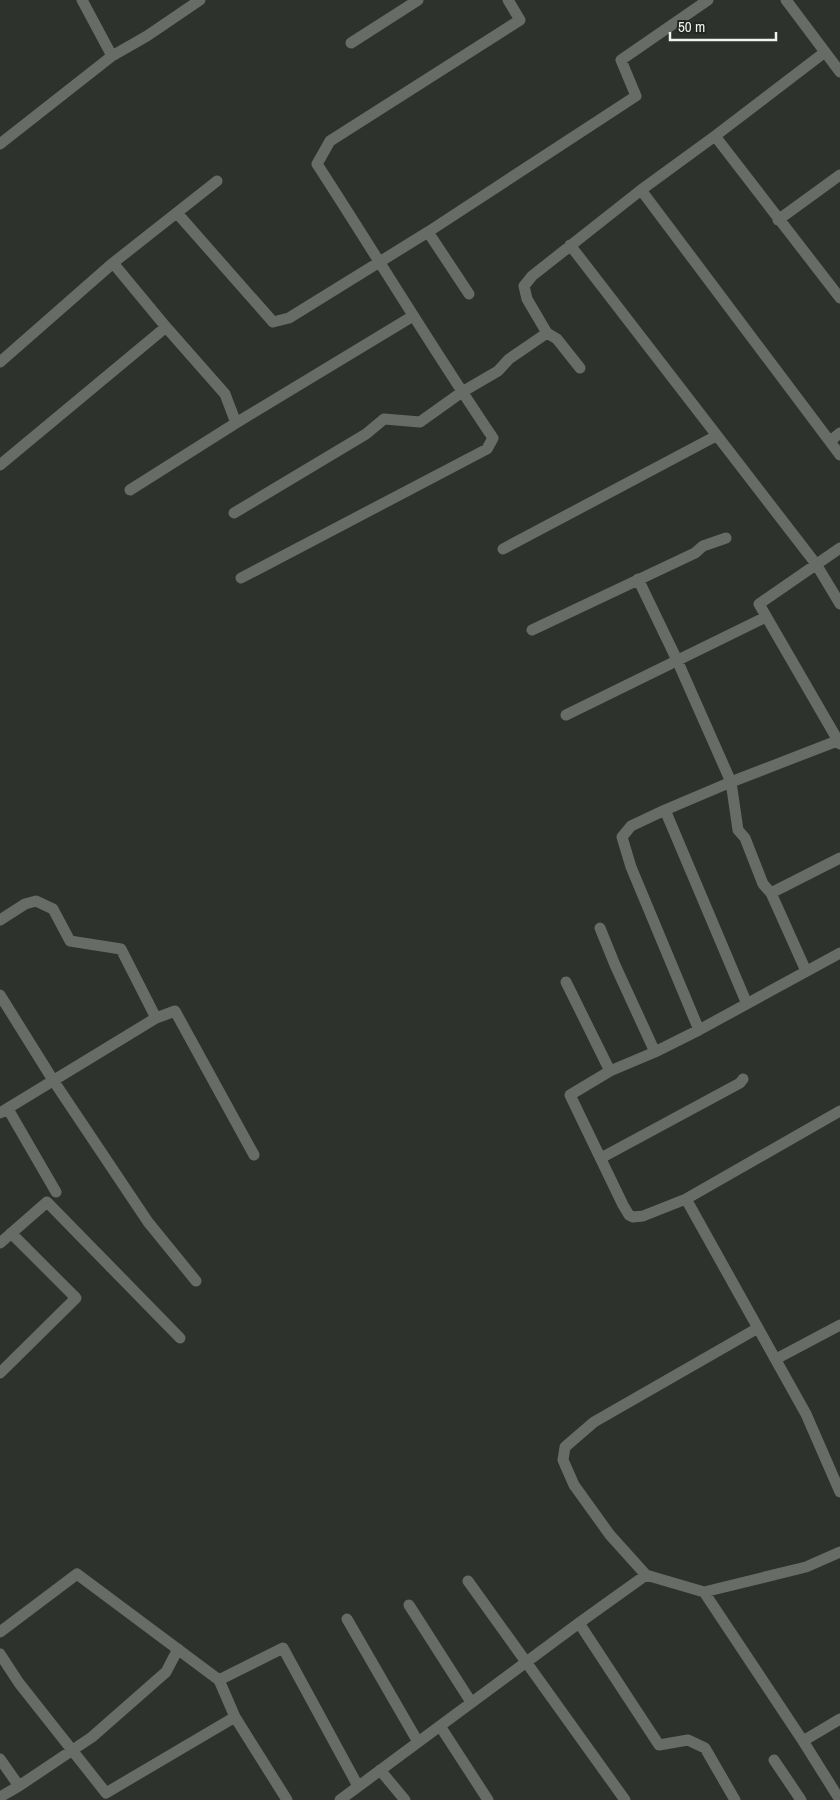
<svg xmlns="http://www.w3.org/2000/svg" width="840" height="1800" font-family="'Archivo Narrow',sans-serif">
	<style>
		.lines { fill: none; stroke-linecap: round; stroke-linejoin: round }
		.street { stroke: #676c66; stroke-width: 11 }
	</style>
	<rect width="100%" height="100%" fill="#2d322c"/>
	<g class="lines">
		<path class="street" d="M82,0L112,56
			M786,0L840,72
			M351,43L418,0
			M825,52L715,136L641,190L840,455
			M715,136L840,298
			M0,144L112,56L147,36L200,0
			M177,213L273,322L289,318L428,232L636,96L621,60L708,0
			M778,220L840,175
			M428,232L469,294
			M570,245L816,564L840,604
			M113,263L166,327L225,394L236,423
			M0,362L113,263L217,181
			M580,368L557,339L547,333L527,299L524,286L532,276L641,190
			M830,441L840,433
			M0,465L166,327
			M130,490L236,423L413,316
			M234,513L366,434L384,419L420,422L462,392L498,371L509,359L547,333
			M840,548L759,604L840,744
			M503,549L716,436
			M241,578L487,449L493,438C432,348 376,255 317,164L330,141L520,20L508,0
			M638,579L677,660L731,782L738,830L745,838L763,884L771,893L806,971
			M532,630L695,553L703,546L726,538
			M566,715L766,617
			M665,810L747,1004
			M771,893L840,858
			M0,920L25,904L36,901L53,909L70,941L121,949L156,1018
			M600,928L615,965L655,1052
			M840,953L699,1030L655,1052L610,1071L570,1095L623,1205L629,1215L633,1217L643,1216L686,1199L840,1111
			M566,982L610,1071
			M0,995L53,1080L148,1222L196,1281
			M699,1030L631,867L622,837L631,826L665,810L731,782L837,741
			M8,1109L56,1192
			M0,1113L156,1018L175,1011L254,1155
			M601,1158L740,1083L743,1079
			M686,1199L806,1414L840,1492
			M0,1243L47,1202L180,1338
			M776,1359L840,1325
			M0,1373L76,1298L11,1233
			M646,1575L610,1535L574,1485L563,1460L565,1447L594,1422L758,1328
			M468,1581L625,1800
			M704,1592L803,1741L840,1800
			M409,1605L471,1702
			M347,1619L418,1742
			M579,1623L659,1745L688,1740L705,1748L735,1800
			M0,1632L77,1574L219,1680L235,1717L287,1800
			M0,1654L19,1683L106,1793L235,1717
			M219,1680L283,1648L358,1786
			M440,1726L488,1800
			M803,1741L840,1719
			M0,1759L19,1786L92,1737L166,1672L178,1649
			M774,1760L801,1800
			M380,1770L405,1800
			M0,1797L19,1786
			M340,1800L579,1623L646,1575L704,1592L806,1567L840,1552"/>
	</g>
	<path d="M670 32v8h106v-8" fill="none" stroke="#eff2ee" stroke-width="2.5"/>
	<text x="678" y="32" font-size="15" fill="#eff2ee" stroke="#232822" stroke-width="4" paint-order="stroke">50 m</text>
</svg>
